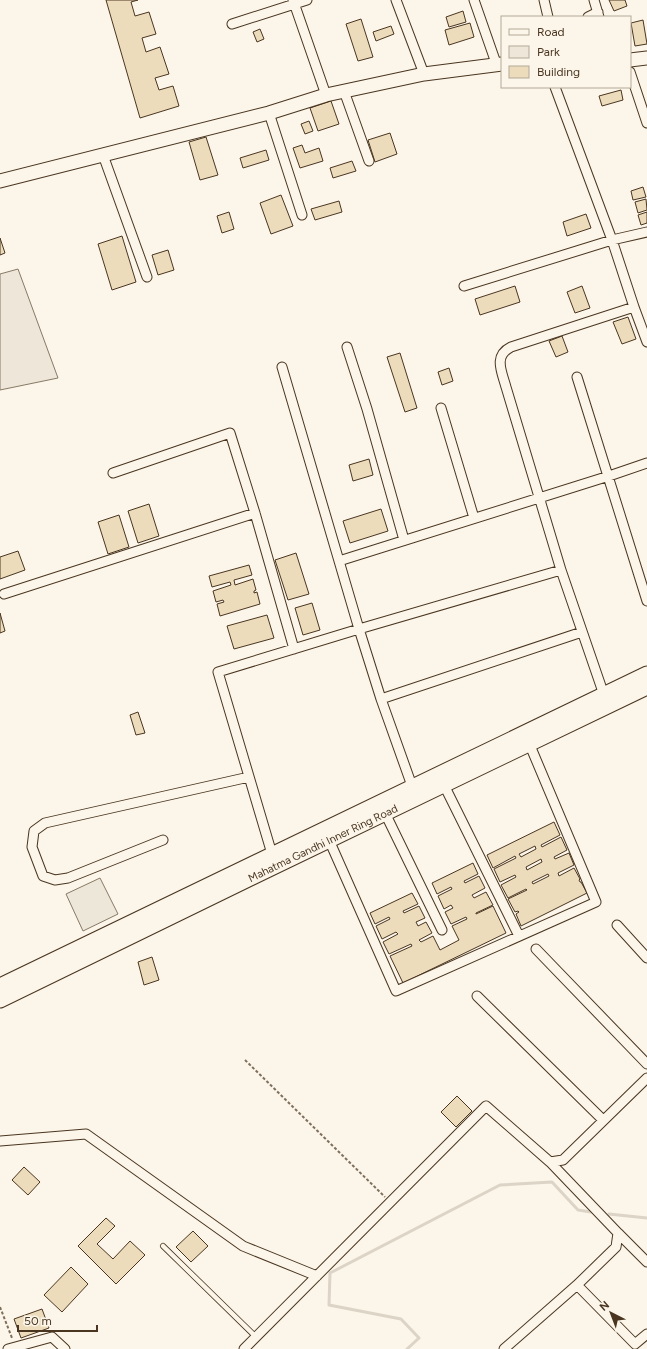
<svg xmlns="http://www.w3.org/2000/svg" width="647" height="1349" font-family="Figtree,sans-serif">
	<style>
		.green { fill: #ede6d9; stroke: #887966 }
		.parking { fill: #ede7d9; stroke: #887966 }
		.lines { fill: none; stroke-linecap: round; stroke-linejoin: round }
		.stream { stroke: #dcd4c6; stroke-width: 3 }
		.building { fill: #ecdcbc; stroke: #4a3520; fill-rule: evenodd }
		.service-casing { stroke: #4a3520; stroke-width: 6 }
		.minor-casing { stroke: #4a3520; stroke-width: 11 }
		.secondary-casing { stroke: #4a3520; stroke-width: 15 }
		.primary-casing { stroke: #4a3520; stroke-width: 17 }
		.path { stroke: #7f6f5c; stroke-width: 2; stroke-dasharray: 3 2; stroke-linecap: butt }
		.service { stroke: #fbf6e9; stroke-width: 4.5 }
		.minor { stroke: #fbf6e9; stroke-width: 9 }
		.secondary { stroke: #fbf6e9; stroke-width: 13 }
		.primary { stroke: #fbf6e9; stroke-width: 15 }
		.labels { text-anchor: middle; dominant-baseline: central; stroke-width: 3; stroke-linejoin: round; paint-order: stroke }
		.street-label { font-size: 11px; fill: #4a3520; stroke: #fbf6e9 }
	</style>
	<rect width="100%" height="100%" fill="#fbf6e9"/>
	<path class="green" d="M18,269L58,378L0,390V274Z"/>
	<path class="parking" d="M100,878L118,914L83,931L66,894Z"/>
	<g class="lines">
		<path class="stream" d="M609,1214L647,1218
			M407,1349L419,1338L401,1319L329,1305L330,1273L500,1185L552,1182L578,1210L591,1212"/>
	</g>
	<path class="building" d="M106,0H138L131,2L135,16L149,12L156,34L142,38L146,52L160,47L169,74L155,78L159,90L173,86L179,106L140,118Z
		M609,0H625L627,6L614,11Z
		M463,11L466,22L449,27L446,17Z
		M361,19L373,57L358,61L346,24Z
		M643,20L647,44L635,46L631,23Z
		M470,23L474,37L449,45L445,30Z
		M391,26L394,34L376,41L373,32Z
		M260,29L264,39L257,42L253,32Z
		M621,90L623,100L602,106L599,96Z
		M331,101L339,124L318,131L310,108Z
		M309,121L313,131L305,134L301,124Z
		M390,133L397,154L375,162L368,140Z
		M206,137L218,175L200,180L189,142Z
		M302,145L305,153L319,148L323,161L300,168L293,148Z
		M266,150L269,160L243,168L240,158Z
		M352,161L356,171L333,178L330,168Z
		M643,187L646,197L633,200L631,191Z
		M281,195L293,226L271,234L260,203Z
		M646,199L647,210L638,213L635,202Z
		M339,201L342,212L315,220L311,209Z
		M229,212L234,229L222,233L217,216Z
		M647,212V223L641,225L638,215Z
		M586,214L591,228L567,236L563,222Z
		M122,236L136,282L112,290L98,244Z
		M0,238L5,253L0,255Z
		M168,250L174,270L158,275L152,255Z
		M515,286L520,302L480,315L475,299Z
		M582,286L590,308L575,313L567,292Z
		M628,317L636,339L622,344L613,322Z
		M562,336L568,352L556,357L549,341Z
		M400,353L417,408L405,412L387,357Z
		M449,368L453,381L442,385L438,372Z
		M369,459L373,475L353,481L349,465Z
		M149,504L159,536L138,543L128,511Z
		M381,509L388,531L350,543L343,521Z
		M119,515L129,547L108,554L98,522Z
		M18,551L25,570L0,579V557Z
		M296,553L309,594L288,600L275,560Z
		M249,565L252,575L234,580L235,585L253,579L256,590L254,591V593L257,592L260,604L220,616L217,604L224,602L223,600L216,602L213,591L231,585L230,582L212,587L209,576Z
		M312,603L320,630L303,635L295,608Z
		M0,613L5,631L0,633Z
		M267,615L274,638L234,649L227,626Z
		M138,712L145,733L136,735L130,715Z
		M554,822L560,835L541,845L542,847L561,837L567,850L554,857L555,859L569,853L574,865L558,873L559,876L574,868L580,879L579,880L580,882H581L587,893L521,926L516,914L519,912L518,911L515,912L508,899L527,890L526,889L508,898L501,885L516,877L515,875L500,882L494,869L516,858L515,856L493,868L487,855ZM535,846L536,849L521,857L519,854ZM541,859L542,862L527,870L526,867ZM548,874L549,876L533,884L532,882Z
		M473,863L478,874L464,881L465,883L479,876L485,888L472,895L474,898L486,892L493,905L476,913V914L493,906L506,933L403,983L390,956L412,946L411,944L389,954L383,942L398,934L396,932L382,939L376,926L390,919L389,917L375,924L370,913L412,893L418,904L403,911L404,913L419,906L425,918L416,922L418,926L426,922L432,933L419,940L421,942L433,936L440,950L459,940L452,926L467,919L466,917L451,924L445,912L453,908L451,905L444,909L438,896L452,889L451,887L437,894L432,883Z
		M152,957L159,980L144,985L138,962Z
		M457,1096L472,1111L456,1127L441,1112Z
		M24,1167L40,1182L28,1195L12,1180Z
		M106,1218L115,1226L97,1244L113,1259L130,1241L145,1255L116,1284L78,1246Z
		M193,1231L208,1246L191,1262L176,1247Z
		M71,1267L88,1284L62,1312L44,1295Z
		M42,1309L49,1328L21,1338L14,1319Z"/>
	<g class="lines">
		<g class="service-casing">
			<path id="service" d="M163,1246L256,1337"/>
		</g>
		<g class="minor-casing">
			<path id="minor" d="M293,0L326,95
				M396,0L424,74
				M474,0L496,63
				M544,0L548,17
				M594,0L599,17
				M588,17L598,12
				M232,24L307,0
				M630,72L647,123
				M555,87L612,240L634,307L647,342
				M344,91L369,161
				M269,113L302,215
				M103,155L147,277
				M464,286L612,240L647,232
				M347,347L367,409L404,540
				M282,367L359,629L561,570L506,387C502,372 493,356 511,347L634,307
				M577,377L647,601
				M441,408L474,518
				M113,473L230,433L255,513
				M339,561L609,476L647,463
				M561,570L604,695
				M4,594L255,513L294,649
				M381,699L582,632
				M444,785L519,936
				M385,813L442,930
				M163,840L68,878L55,880L43,876L32,847L34,831L45,823L249,777
				M329,840L396,991L596,902L529,743
				M272,854L218,672L359,629L381,699L412,786
				M617,925L647,958
				M536,949L647,1064
				M477,996L603,1120
				M0,1141L86,1134L243,1246L317,1276
				M550,1162L618,1233L616,1247L577,1285L635,1344L647,1334
				M618,1233L647,1262
				M8,1349L52,1337L65,1349
				M244,1349L486,1106L550,1162L563,1160L647,1078
				M504,1349L577,1285"/>
		</g>
		<g class="secondary-casing">
			<path id="secondary" d="M630,60L647,58
				M0,181L269,113L326,95L424,74L502,64"/>
		</g>
		<g class="primary-casing">
			<g id="primary">
				<path d="M0,986L647,674"/>
				<path id="s1" d="M0,1000L273,867L647,687"/>
			</g>
		</g>
		<path class="path" d="M245,1060L385,1197
			M0,1307L12,1338"/>
		<use href="#service" class="service"/>
		<use href="#minor" class="minor"/>
		<use href="#secondary" class="secondary"/>
		<use href="#primary" class="primary"/>
	</g>
	<g class="labels">
		<g class="street-label">
			<text stroke="none"><textPath href="#s1" startOffset="359">Mahatma Gandhi Inner Ring Road</textPath></text>
		</g>
	</g>
	<rect x="501" y="16" width="130" height="72" fill="#fbf6e9" stroke="#b4a999"/>
	<rect x="509" y="29" width="20" height="6" fill="#fbf6e9" stroke="#b4a999"/>
	<text x="537" y="36" font-size="12" fill="#4a3520">Road</text>
	<rect x="509" y="46" width="20" height="12" fill="#ede6d9" stroke="#b4a999"/>
	<text x="537" y="56" font-size="12" fill="#4a3520">Park</text>
	<rect x="509" y="66" width="20" height="12" fill="#ecdcbc" stroke="#b4a999"/>
	<text x="537" y="76" font-size="12" fill="#4a3520">Building</text>
	<g transform="translate(611 1313) rotate(318)" stroke="#fbf6e9" stroke-width="3" paint-order="stroke">
	<path d="M0-3L7 15L0 10L-7 15Z" fill="#4a3520"/>
	<text y="-6" font-size="11" font-weight="bold" text-anchor="middle" fill="#4a3520">N</text>
	</g>
	<path d="M18 1325v6h79v-6" fill="none" stroke="#4a3520" stroke-width="2"/>
	<text x="24" y="1325" font-size="12" fill="#4a3520" stroke="#fbf6e9" stroke-width="3" paint-order="stroke">50 m</text>
</svg>
